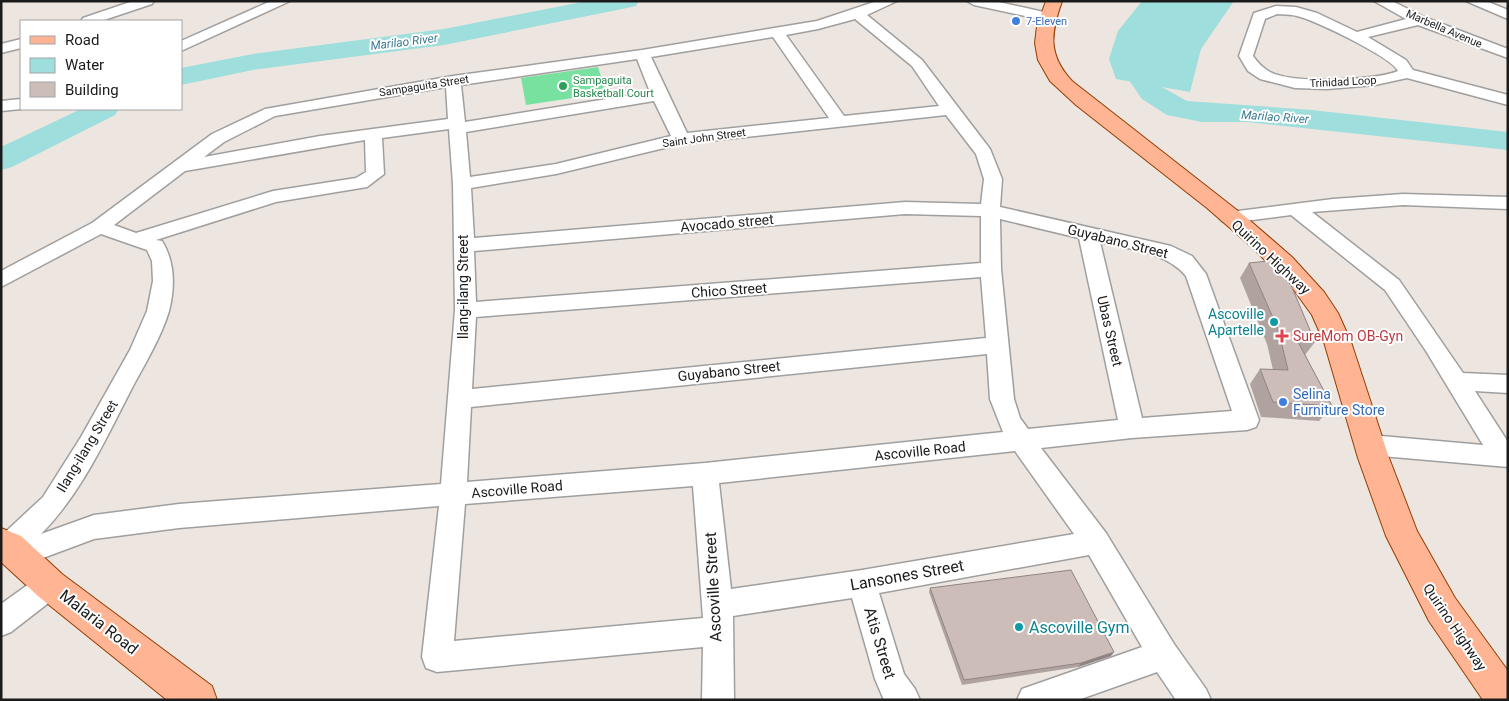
<svg xmlns="http://www.w3.org/2000/svg" width="1509" height="701" font-family="Roboto,sans-serif">
	<style>
		.pitch { fill: #79e19f }
		.water { fill: #9ededc }
		.lines { fill: none; stroke-linecap: round; stroke-linejoin: round }
		.river { fill: #9ededc; fill-rule: evenodd }
		.minor-casing { stroke: #9f9f9f; stroke-width: 3 }
		.major-casing { stroke: #923d00; stroke-width: 2 }
		.minor { fill: #fff; fill-rule: evenodd }
		.major { fill: #ffb593; fill-rule: evenodd }
		.wall { fill: #b0a39f }
		.shaded-wall { fill: #908482 }
		.building { fill: #cdbdb9; stroke: #908482 }
		.shop-dot { fill: #3f7fe0; stroke: #fff; stroke-width: 2 }
		.leisure-dot { fill: #2e9e5b; stroke: #fff; stroke-width: 2 }
		.culture-dot { fill: #0f9aa8; stroke: #fff; stroke-width: 2 }
		.health-dot { fill: #e0444e; stroke: #fff; stroke-width: 2 }
		.labels { text-anchor: middle; dominant-baseline: central; stroke-width: 4; stroke-linejoin: round; paint-order: stroke }
		.far-shop-label { font-size: 11px; fill: #366cbe; stroke: #fff; text-anchor: start }
		.far-street-label { font-size: 11px; fill: #1b1b1b; stroke: #fff }
		.far-leisure-label { font-size: 11px; fill: #27864d; stroke: #fff; text-anchor: start }
		.far-water-label { font-size: 12px; font-style: italic; fill: #3a7a8f; stroke: #fff }
		.street-label { font-size: 14px; fill: #1b1b1b; stroke: #fff }
		.culture-label { font-size: 14px; fill: #0d838f; stroke: #fff; text-anchor: end }
		.health-label { font-size: 14px; fill: #be3a42; stroke: #fff; text-anchor: start }
		.shop-label { font-size: 14px; fill: #366cbe; stroke: #fff; text-anchor: start }
		.near-street-label { font-size: 16px; fill: #1b1b1b; stroke: #fff }
		.near-culture-label { font-size: 16px; fill: #0d838f; stroke: #fff; text-anchor: start }
	</style>
	<rect width="100%" height="100%" fill="#ede6e0"/>
	<path class="pitch" d="M598,67L606,93L526,105L521,78Z"/>
	<path class="water" d="M1142,1H1234L1201,49L1190,92L1116,79L1109,59L1118,31Z"/>
	<g class="lines">
		<path class="river" d="M587,1H639L636,6L627,8L444,45L253,70L181,85V68L253,54L444,29Z
			M1157,1H1182L1149,53L1152,73L1162,87L1187,101L1312,110L1508,132V150L1247,122H1202L1167,115L1142,99L1124,73L1121,53Z
			M81,109H119L115,115L12,167L1,170V147Z"/>
		<g class="minor-casing">
			<path id="minor" d="M133,1H154L152,4L101,21H81L83,18Z
				M271,1H290L181,51V41Z
				M877,1H897L867,15L922,60L990,149L1002,179L1000,207L1171,246L1192,256L1206,274L1259,420L1256,427L1247,430L1132,438L1041,448L1106,533L1174,644L1206,689L1211,700H1176L1157,672L1078,700H1017L1022,689L1142,647L1089,555L879,593L904,674L915,689L920,700H884L875,679L852,598L733,616L734,700H702L703,647L437,672L426,668L422,657L439,506L179,528L94,539L16,568C0,562 1,552 1,536L43,497L81,437L130,350L147,311L153,281L152,261L147,250L101,234L1,287V271L92,223L212,134L265,109L453,76L642,50L817,21ZM855,19L912,66L939,106L844,116L786,35L818,29ZM773,37L829,118L687,133L651,57ZM637,59L650,92L465,122L461,85ZM446,87L448,119L320,136L204,157L224,142L275,116ZM654,101L671,136L556,164L470,177L466,132ZM946,115L976,154L984,179L981,204L905,202L474,238L471,188L556,174L681,144ZM449,129L453,184L455,310L441,484L179,504L94,515L41,534C81,494 105,440 131,390C144,365 161,338 169,311C175,287 175,262 162,241L156,240L276,202L367,187L384,174L382,138ZM365,140L366,172L356,178L273,191L136,233L114,225L185,171ZM905,214L981,216V263L476,302L474,251ZM1000,219L1079,238L1118,420L1028,429L1020,418L1014,399L1001,269ZM1100,242C1129,249 1166,252 1186,276L1232,411L1142,418ZM981,277L986,338L472,389L476,317ZM987,354L990,399L1003,432L705,463L467,482L471,407ZM1015,451L1074,534L862,570L731,589L719,483ZM693,486L703,618L454,641L465,504Z
				M967,1H994L1053,14L1055,17L1048,21L974,5Z
				M1374,1H1392L1424,17L1508,49V58L1418,25L1368,37L1406,60L1413,70L1508,95V105L1407,78L1375,85L1327,89L1295,88L1260,79L1248,71L1239,56L1254,13L1276,6L1296,7L1317,13L1357,32L1406,19ZM1277,14C1284,15 1290,14 1297,16C1313,19 1393,58 1398,71C1374,81 1293,84 1270,72C1263,68 1258,63 1253,56L1265,19Z
				M1466,1H1486L1508,10V19Z
				M21,39V48L1,53V44Z
				M21,99V109L1,111V101Z
				M1403,194L1508,197V209L1403,205L1312,212L1399,280L1463,373L1508,375V393L1475,391L1508,442V467L1370,455L1361,452L1358,445L1361,438L1370,435L1483,445L1426,351L1385,290L1291,215L1229,223L1222,221L1219,217L1222,213L1333,199Z
				M50,572L60,576L64,585L60,594L11,632L1,636V604L40,576Z"/>
		</g>
		<g class="major-casing">
			<path id="major" d="M1046,1H1062C1051,33 1047,54 1072,81L1247,218L1292,257L1324,292L1338,313L1351,342L1389,458L1417,531L1455,598L1508,671V700H1483L1429,621L1386,536L1358,458L1324,342L1312,315L1294,290L1253,248L1207,208L1076,105L1050,81L1038,60L1035,43L1037,26Z
				M1,528L21,536L62,574L212,686L217,700H167L38,596L1,562Z"/>
		</g>
		<use href="#minor" class="minor"/>
		<use href="#major" class="major"/>
	</g>
	<path class="wall" d="M1249,263L1315,342L1305,355L1332,406L1319,421L1261,417L1250,384L1260,369L1273,370L1267,344L1240,278Z
		M930,588L1111,656L1078,667L962,685L929,592Z"/>
	<path class="shaded-wall" d="M1114,652L1111,656L1078,667L1081,663Z"/>
	<path class="building" d="M1268,261L1291,285L1315,342L1297,340L1332,406L1273,402L1260,369L1288,370L1278,329L1249,263Z
		M1071,570L1114,652L1081,663L964,680L930,588Z"/>
	<g class="shop-dot">
		<circle cx="1016" cy="21" r="5"/>
		<circle cx="1283" cy="402" r="5"/>
	</g>
	<circle class="leisure-dot" cx="563" cy="86" r="5"/>
	<g class="culture-dot">
		<circle cx="1274" cy="322" r="5"/>
		<circle cx="1019" cy="627" r="5"/>
	</g>
	<path class="health-dot" d="M1279.5 328.5h5v5h5v5h-5v5h-5v-5h-5v-5h5z"/>
	<g class="labels">
		<g class="far-shop-label">
			<text x="1026" y="21">7-Eleven</text>
		</g>
		<g class="far-street-label">
			<text transform="translate(1444 29) rotate(23)">Marbella Avenue</text>
			<text transform="translate(1343 82) rotate(-3)">Trinidad Loop</text>
			<text transform="translate(424 86) rotate(-9)">Sampaguita Street</text>
			<text transform="translate(704 138) rotate(-8)">Saint John Street</text>
		</g>
		<g class="far-leisure-label">
			<text x="573" y="80">Sampaguita<tspan x="573" dy="13">Basketball Court</tspan></text>
		</g>
		<g class="far-water-label">
			<text transform="translate(404 42) rotate(-7)">Marilao River</text>
			<text transform="translate(1275 117) rotate(4)">Marilao River</text>
		</g>
		<g class="street-label">
			<text transform="translate(727 223) rotate(-5)">Avocado street</text>
			<text transform="translate(1118 241) rotate(14)">Guyabano Street</text>
			<text transform="translate(1271 257) rotate(43)">Quirino Highway</text>
			<text transform="translate(463 287) rotate(-90)">Ilang-ilang Street</text>
			<text transform="translate(729 290) rotate(-4)">Chico Street</text>
			<text transform="translate(1110 331) rotate(77)">Ubas Street</text>
			<text transform="translate(729 371) rotate(-6)">Guyabano Street</text>
			<text transform="translate(87 446) rotate(-59)">Ilang-ilang Street</text>
			<text transform="translate(920 451) rotate(-6)">Ascoville Road</text>
			<text transform="translate(517 489) rotate(-5)">Ascoville Road</text>
			<text transform="translate(1455 627) rotate(56)">Quirino Highway</text>
		</g>
		<g class="culture-label">
			<text x="1264" y="314">Ascoville<tspan x="1264" dy="16">Apartelle</tspan></text>
		</g>
		<g class="health-label">
			<text x="1293" y="336">SureMom OB-Gyn</text>
		</g>
		<g class="shop-label">
			<text x="1293" y="394">Selina<tspan x="1293" dy="16">Furniture Store</tspan></text>
		</g>
		<g class="near-street-label">
			<text transform="translate(907 575) rotate(-10)">Lansones Street</text>
			<text transform="translate(713 587) rotate(-93)">Ascoville Street</text>
			<text transform="translate(99 622) rotate(38)">Malaria Road</text>
			<text transform="translate(880 643) rotate(73)">Atis Street</text>
		</g>
		<g class="near-culture-label">
			<text x="1029" y="627">Ascoville Gym</text>
		</g>
	</g>
	<rect width="1509" height="701" fill="none" stroke="#1b1b1b" stroke-width="5"/>
	<rect x="20" y="20" width="162" height="90" fill="#ffffff" stroke="#a4a4a4"/>
	<rect x="30" y="36" width="25" height="8" fill="#ffb593" stroke="#a4a4a4"/>
	<text x="65" y="45" font-size="15" fill="#1b1b1b">Road</text>
	<rect x="30" y="58" width="25" height="15" fill="#9ededc" stroke="#a4a4a4"/>
	<text x="65" y="70" font-size="15" fill="#1b1b1b">Water</text>
	<rect x="30" y="82" width="25" height="15" fill="#cdbdb9" stroke="#a4a4a4"/>
	<text x="65" y="95" font-size="15" fill="#1b1b1b">Building</text>
</svg>
